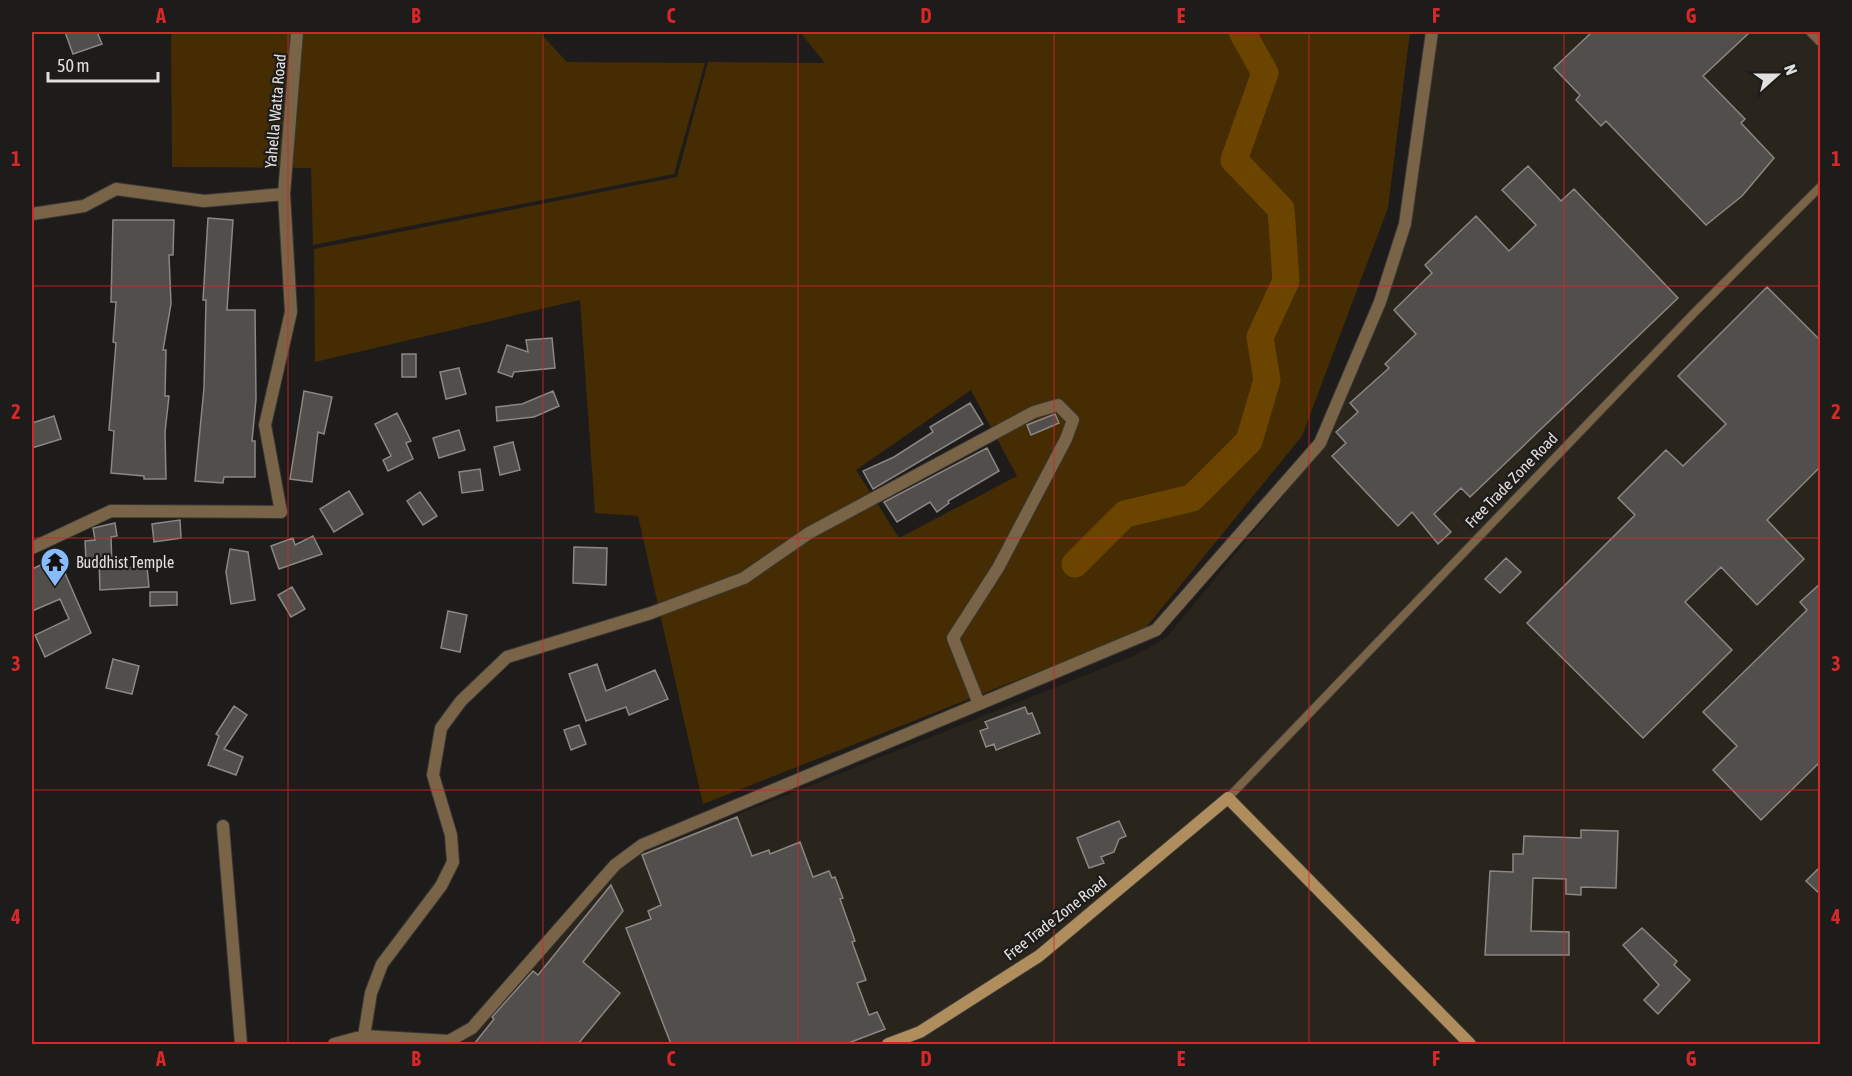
<svg xmlns="http://www.w3.org/2000/svg" width="1852" height="1076" font-family="'Asap Condensed',sans-serif">
	<style>
		.built { fill: #29241c }
		.green { fill: #452c03; fill-rule: evenodd }
		.lines { fill: none; stroke-linecap: round; stroke-linejoin: round }
		.river { stroke: #6b4500; stroke-width: 27 }
		.building { fill: #514e4b; stroke: #8a8784; stroke-width: 1.5 }
		.lane-casing { stroke: #393735; stroke-width: 10 }
		.street-casing { stroke: #393735; stroke-width: 14 }
		.secondary-casing { stroke: #393735; stroke-width: 14 }
		.lane { stroke: #796447; stroke-width: 8 }
		.street { stroke: #796447; stroke-width: 12 }
		.secondary { stroke: #af8d5d; stroke-width: 12 }
		.grid { fill: none; stroke: #d62828; stroke-width: 1.5; stroke-opacity: 0.55 }
		.labels { text-anchor: middle; dominant-baseline: central; stroke-width: 4.5; stroke-linejoin: round; paint-order: stroke }
		.street-label { font-size: 16px; fill: #e1e0de; stroke: #1e1c1a }
		.poi-label { font-size: 16px; fill: #e1e0de; stroke: #1e1c1a; text-anchor: start }
		.neatline { fill: none; stroke: #d62828; stroke-width: 2 }
		.grid-label { font-size: 20px; text-anchor: middle; font-weight: bold; fill: #d62828 }
	</style>
	<rect width="100%" height="100%" fill="#1e1c1a"/>
	<path class="built" d="M1430,32H1820V1044H461L619,862L1133,656L1166,638L1305,469L1320,445L1407,213Z"/>
	<path class="green" d="M171,32H539L567,62L705,63L674,174L313,245L311,168L172,167Z
		M800,32H1410L1388,208L1302,436L1144,630L703,804L638,516L595,513L580,300L315,362L314,249L677,177L708,62L825,63ZM971,390L1017,476L899,538L856,470Z"/>
	<g class="lines">
		<path class="river" d="M1075,564L1125,514L1192,498L1249,441L1267,380L1260,337L1286,281L1281,209L1234,160L1265,73L1242,32"/>
	</g>
	<path class="building" d="M65,32H97L102,44L73,54Z
		M1592,32H1750L1703,76L1745,119L1741,123L1774,158L1742,196L1706,225L1606,121L1601,126L1576,100L1580,95L1554,68Z
		M1528,166L1561,201L1574,189L1678,298L1470,497L1461,488L1434,514L1451,532L1438,544L1412,512L1398,526L1332,456L1346,443L1336,432L1358,412L1350,403L1389,368L1385,364L1416,334L1394,310L1432,273L1425,265L1476,216L1509,251L1536,225L1502,190Z
		M208,218L233,220L227,310H255L256,399L252,441H255V477H224L223,483L195,481L204,388L206,300H203Z
		M113,220H174L173,255H169L171,304L163,350H166L165,396H169L165,432L166,479H144V476L111,473L114,431L109,430L116,343L113,342L116,302H111Z
		M1767,287L1821,341V466L1767,520L1804,559L1757,605L1721,567L1685,602L1732,650L1643,738L1527,623L1635,515L1618,498L1666,450L1683,466L1726,424L1678,376Z
		M552,338L555,368L514,372L512,377L498,372L507,345L528,352L526,340Z
		M402,354H416V377H402Z
		M459,368L466,394L446,399L440,372Z
		M304,391L332,397L324,434L318,432L312,482L290,479Z
		M553,391L559,406L534,417L497,421L496,407L522,404Z
		M970,403L983,424L873,489L863,471L894,457L933,432L930,427Z
		M397,413L411,441L406,443L413,459L388,471L383,460L391,456L375,424Z
		M1055,414L1059,423L1031,435L1027,425Z
		M54,416L61,439L32,448V423Z
		M459,430L465,450L439,458L433,438Z
		M513,442L520,470L500,475L494,447Z
		M987,448L999,471L948,501L949,503L937,512L930,502L897,522L884,502Z
		M480,469L483,490L462,493L459,472Z
		M349,491L363,514L334,532L320,509Z
		M420,492L437,516L423,525L407,501Z
		M180,520L181,538L154,542L152,524Z
		M115,523L117,536L111,537L112,568L147,567L149,587L100,590L99,560H86L85,541L95,540L93,528Z
		M313,536L322,554L279,569L271,546L293,538L295,545Z
		M574,547L607,548L606,585L573,583Z
		M230,549L248,552L255,600L231,604L226,572Z
		M58,557L91,633L45,657L35,635L69,619L60,599L32,611V569Z
		M1506,558L1521,572L1500,593L1485,579Z
		M1821,583V761L1761,820L1713,770L1737,746L1703,712L1807,610L1800,602Z
		M292,587L305,609L291,617L278,595Z
		M150,592H177V605L150,606Z
		M448,611L467,615L460,652L441,648Z
		M113,659L139,666L132,694L106,688Z
		M597,664L606,691L655,670L668,699L629,715L626,707L586,721L569,674Z
		M234,706L247,715L224,749L243,757L236,775L208,765L219,736L216,734Z
		M1025,707L1028,714L1032,713L1040,733L996,750L994,744L986,747L980,731L988,728L985,722Z
		M579,725L586,744L571,750L564,730Z
		M737,817L752,856L769,850L770,854L800,842L813,877L829,871L832,878L835,877L843,898L840,899L855,941L852,942L866,980L857,983L869,1015L877,1012L885,1029L846,1044H671L626,928L651,919L648,911L661,905L642,855Z
		M1119,821L1126,836L1119,839L1114,852L1101,857L1104,863L1089,868L1077,838Z
		M1581,830L1618,831L1616,888L1581,887V895L1566,894V879L1533,878L1531,931L1569,932V955H1485L1490,871L1513,872V854H1523L1524,836L1581,838Z
		M1821,866V895L1806,881Z
		M611,885L623,911L583,962L620,993L578,1044H474L494,1019L492,1017L533,971L538,975Z
		M1642,928L1677,961L1674,965L1690,980L1658,1014L1644,1000L1659,985L1623,945Z"/>
	<g class="lines">
		<g class="lane-casing">
			<path id="lane" d="M1810,32L1820,42
				M1228,798L1695,312L1820,187"/>
		</g>
		<g class="street-casing">
			<path id="street" d="M284,194L297,32
				M32,214L84,206L116,189L204,201L284,194L291,312L265,425L281,512L111,511L32,548
				M223,826L241,1044
				M364,1036L371,993L382,964L441,886L453,862L451,835L433,775L441,728L461,701L507,657L651,613L744,578L809,533L1034,412L1058,405L1073,420L1066,439L998,568L953,638L979,704
				M334,1044L364,1036L449,1041L472,1028L615,865L642,845L1156,630L1320,443L1380,302L1405,224L1432,32"/>
		</g>
		<g class="secondary-casing">
			<path id="secondary" d="M888,1044L920,1032L1039,956L1228,798L1470,1044"/>
		</g>
		<use href="#lane" class="lane"/>
		<use href="#street" class="street"/>
		<use href="#secondary" class="secondary"/>
	</g>
	<path class="grid" d="M288,32V1044M543,32V1044M798,32V1044M1054,32V1044M1309,32V1044M1564,32V1044M32,286H1820M32,538H1820M32,790H1820"/>
	<defs>
		<g id="temple-pin" transform="scale(1.5)"><path d="M0 17L-7.5 6A9.5 9.5 0 1 1 7.5 6Z" fill="#87bbfc" stroke="#1e1c1a"/><path d="M0-6L5-2H3V0L6.5 2.5H4V6H1.5V3h-3V6H-4V2.5H-6.5L-3 0V-2H-5Z" fill="#111"/></g>
	</defs>
	<g fill-rule="evenodd">
		<use href="#temple-pin" x="55" y="562"/>
	</g>
	<g class="labels">
		<g class="street-label">
			<text transform="translate(275 111) rotate(-85)">Yahella Watta Road</text>
			<text transform="translate(1511 480) rotate(-46)">Free Trade Zone Road</text>
			<text transform="translate(1055 918) rotate(-38)">Free Trade Zone Road</text>
		</g>
		<g class="poi-label">
			<text x="76" y="562">Buddhist Temple</text>
		</g>
	</g>
	<rect width="1852" height="1076" fill="none" stroke="#1e1c1a" stroke-width="66"/>
	<g transform="translate(1777 75) rotate(69)" stroke="#1e1c1a" stroke-width="4.5" paint-order="stroke">
	<path d="M0-4.5L10 22L0 15L-10 22Z" fill="#e1e0de"/>
	<text y="-9" font-size="16" font-weight="bold" text-anchor="middle" fill="#e1e0de">N</text>
	</g>
	<path d="M48 72v9h110v-9" fill="none" stroke="#e1e0de" stroke-width="3"/>
	<text x="57" y="72" font-size="18" fill="#e1e0de" stroke="#1e1c1a" stroke-width="4.5" paint-order="stroke">50 m</text>
	<rect x="33" y="33" width="1786" height="1010" class="neatline"/>
	<g class="grid-label">
		<text x="161" y="23">A</text>
		<text x="416" y="23">B</text>
		<text x="671" y="23">C</text>
		<text x="926" y="23">D</text>
		<text x="1181" y="23">E</text>
		<text x="1436" y="23">F</text>
		<text x="1691" y="23">G</text>
		<text x="16" y="166">1</text>
		<text x="1836" y="166">1</text>
		<text x="16" y="419">2</text>
		<text x="1836" y="419">2</text>
		<text x="16" y="671">3</text>
		<text x="1836" y="671">3</text>
		<text x="16" y="924">4</text>
		<text x="1836" y="924">4</text>
		<text x="161" y="1066">A</text>
		<text x="416" y="1066">B</text>
		<text x="671" y="1066">C</text>
		<text x="926" y="1066">D</text>
		<text x="1181" y="1066">E</text>
		<text x="1436" y="1066">F</text>
		<text x="1691" y="1066">G</text>
	</g>
</svg>
